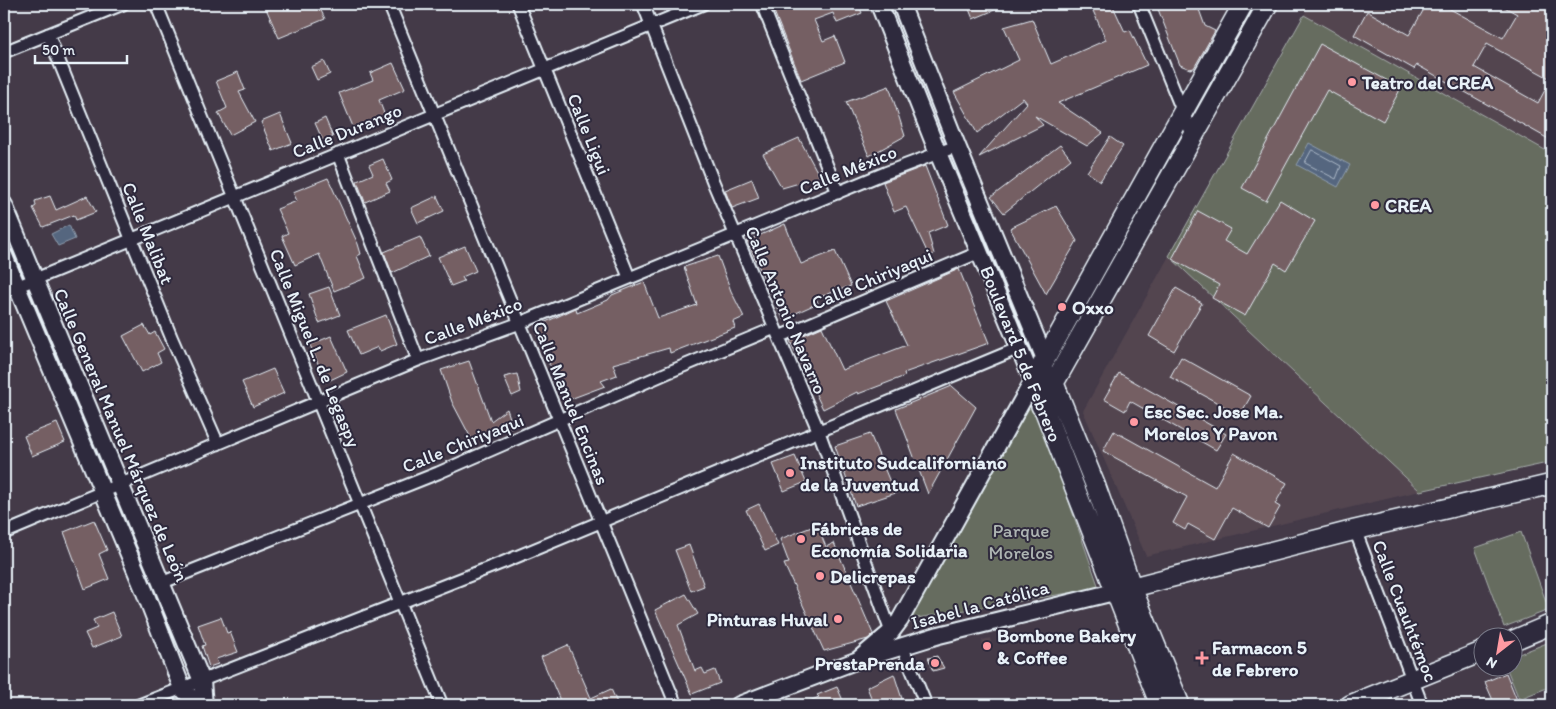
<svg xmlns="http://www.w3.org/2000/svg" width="1556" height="709" font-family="Itim,sans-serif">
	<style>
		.built { fill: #534550 }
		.green { fill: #666c5f; stroke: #a7aeac }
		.water { fill: #54667f; stroke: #8f9eaf }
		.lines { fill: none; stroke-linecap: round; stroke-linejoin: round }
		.shore { stroke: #adb9c8; stroke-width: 1 }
		.building { fill: #755e63; stroke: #e8f1f8; fill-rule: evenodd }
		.street-casing { stroke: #e8f1f8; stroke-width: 15 }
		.secondary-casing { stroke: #e8f1f8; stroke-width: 20 }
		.primary-casing { stroke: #e8f1f8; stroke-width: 22 }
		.street { stroke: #2f2a3d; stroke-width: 11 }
		.secondary { stroke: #2f2a3d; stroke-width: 16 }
		.primary { stroke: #2f2a3d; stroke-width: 19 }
		.poi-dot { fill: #ff9aa2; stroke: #2f2a3d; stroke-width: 2 }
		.labels { text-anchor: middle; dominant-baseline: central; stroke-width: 4; stroke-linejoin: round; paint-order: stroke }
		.poi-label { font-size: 19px; font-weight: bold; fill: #e8f1f8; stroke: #2f2a3d; text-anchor: start }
		.street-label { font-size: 19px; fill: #e8f1f8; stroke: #2f2a3d }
		.park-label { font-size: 19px; fill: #aeb5b3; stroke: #2f2a3d }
	</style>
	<rect width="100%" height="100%" fill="#443a48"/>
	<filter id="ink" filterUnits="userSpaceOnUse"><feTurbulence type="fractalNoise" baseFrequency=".02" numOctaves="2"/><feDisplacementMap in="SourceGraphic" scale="10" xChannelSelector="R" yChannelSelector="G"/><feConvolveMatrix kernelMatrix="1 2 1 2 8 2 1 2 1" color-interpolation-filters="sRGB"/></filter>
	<g filter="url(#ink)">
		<path class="built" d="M1310,4H1552V154L1304,15Z
			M1169,256L1420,491L1146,556L1083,411Z
			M990,638L992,649L984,652L982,640Z"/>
		<path class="green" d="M1304,15L1552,154V462L1420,491L1169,256Z
			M1032,396L1099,588L911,619Z
			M1521,532L1549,610L1504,627L1475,548Z
			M1552,641V686L1519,699L1506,667L1514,666V656Z"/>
		<path class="water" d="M1309,143L1350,165L1338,187L1297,165Z
			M69,225L75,239L58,246L51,234Z"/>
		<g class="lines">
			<path class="shore" d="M1312,150L1341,166L1336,179L1305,163Z"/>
		</g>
		<path class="building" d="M264,4H318L325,19L279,38Z
			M771,4H858L862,13L837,23L833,13L814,20L823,41L835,36L845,62L801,80Z
			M967,4H1009L973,19Z
			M1090,4H1112L1125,32L1130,30L1147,65L1058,103L1103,133L1087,146L1035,116L1043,125L979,157L1027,103L1023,98L977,133L954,92L1019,60L1004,27L1032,19L1051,64L1106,40Z
			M1156,4H1197L1205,26L1215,31L1194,68L1190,69L1180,65Z
			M1427,4H1441L1503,38L1517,14L1499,4H1552V141L1417,65L1414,69L1354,35L1367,11L1409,35ZM1487,44L1551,79L1538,103L1474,67Z
			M1320,44L1401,88L1383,121L1327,90L1266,201L1242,188Z
			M324,61L330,74L317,80L311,67Z
			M393,63L405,89L379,100L385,116L354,129L339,93L373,80L370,73Z
			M238,72L245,90L239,92L255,122L230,135L218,113L227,108L216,81Z
			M889,86L905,136L869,156L846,102Z
			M280,114L292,143L273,151L261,122Z
			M325,118L333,137L323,141L315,123Z
			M1110,137L1123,146L1100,181L1087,172Z
			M799,138L820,177L782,188L763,154Z
			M1060,145L1071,159L1004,213L991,197Z
			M383,159L392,180L386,183L390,191L365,202L357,181L373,174L369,165Z
			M925,166L948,225L928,233L934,254L929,256L906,207L894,212L883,182Z
			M328,178L358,244L361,254L357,256L366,278L334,291L319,254L295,265L282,236L288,233L277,209L297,201L293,192Z
			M752,179L759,198L732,208L725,190Z
			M50,196L56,210L87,196L96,212L76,220L74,215L43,227L33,208L36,206L35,201Z
			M437,196L444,211L418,223L411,208Z
			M1280,200L1315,221L1286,270L1275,263L1245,316L1212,298L1219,285L1172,259L1198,211L1231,229L1224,241L1247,254Z
			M1056,206L1077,241L1046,294L1010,228Z
			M785,224L801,264L835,251L851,286L816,298L818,303L783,319L747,241Z
			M420,237L429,256L392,273L384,252Z
			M465,246L476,271L462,277L464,281L451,286L438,257Z
			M718,256L731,291L744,317L733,322L735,328L670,353L669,348L613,364L617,375L601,381L605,386L565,401L555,377L559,376L548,363H550L535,327L576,308L577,313L608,300L612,295L644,282L658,318L697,305L684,267Z
			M959,269L989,343L904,373L905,376L858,394L857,392L823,409L790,341L822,327L842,370L907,345L886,301Z
			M329,287L340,315L319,323L309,294Z
			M1176,288L1202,303L1174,351L1149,336Z
			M386,315L397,344L380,351L378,347L359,355L348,330Z
			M144,325L150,335L155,332L164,349L157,353L161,362L142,372L123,336Z
			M331,336L347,372L326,382L310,345Z
			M1181,357L1251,396L1240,415L1170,377Z
			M469,361L491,421L507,409L513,427L472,440L452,402L441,370Z
			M273,369L284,393L253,407L242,382Z
			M1119,373L1226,434L1216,450L1130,401L1125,411L1104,399Z
			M517,374L521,392L512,396L504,377Z
			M952,386L976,407L928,494L896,409Z
			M57,423L65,442L32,456L24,436Z
			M1114,431L1215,487L1234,453L1287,483L1275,504L1280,507L1268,528L1232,508L1215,539L1188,524L1185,530L1173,523L1187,497L1103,451Z
			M870,434L890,482L905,490L856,506L835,446Z
			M795,456L806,482L784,491L773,464Z
			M759,504L778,545L765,551L746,510Z
			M94,520L107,550L99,554L109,579L85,589L64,532Z
			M817,525L826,547L834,543L873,634L868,639L824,651L784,564L789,563L780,539Z
			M689,545L704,586L691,591L675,550Z
			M686,594L698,614L678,625L695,671L702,668L705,674L715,670L720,683L692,694L655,610Z
			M112,612L122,636L92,648L85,633L97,628L93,620Z
			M221,617L227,633L230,632L238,652L216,659L218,664L209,667L202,646L205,645L198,625Z
			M568,645L591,698L611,689L618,705H562L541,657Z
			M937,656L944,668L933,671L928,658Z
			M1506,673L1517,700L1504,705H1495L1485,682Z
			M894,674L904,705H874L867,687Z
			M837,687L845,705H800L819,697L817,695Z"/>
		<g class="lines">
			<g class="street-casing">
				<path id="street" d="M156,4L442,705
					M389,4L676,705
					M518,4L629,277
					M643,4L714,184L819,432L891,632
					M762,4L838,193
					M1139,4L1193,137
					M48,34L172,339L218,444
					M4,52L123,4
					M338,154L418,360
					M4,292L703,4
					M779,337L980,252
					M1355,530L1422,705
					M4,533L418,360L520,323L885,173L957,146
					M161,583L438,473L669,372L775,328
					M902,646L926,705
					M139,705L504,562L1019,348"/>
			</g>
			<g class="secondary-casing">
				<path id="secondary" d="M901,4L957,146L1045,359
					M4,205L202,681L204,705
					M4,256L144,590L182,688L197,705
					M858,660L891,632L900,620L1033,381L938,153L879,4
					M739,705L858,660L939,635L1114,592"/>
			</g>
			<g class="primary-casing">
				<path id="primary" d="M1051,376L1096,487L1132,588L1180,705
					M1041,406L1268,4
					M1114,592L1355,530L1552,484
					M1514,640L1552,624
					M1160,705L1033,381L1243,4
					M1350,705L1484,651"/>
			</g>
			<use href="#street" class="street"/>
			<use href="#secondary" class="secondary"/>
			<use href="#primary" class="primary"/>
		</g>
	</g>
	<g class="poi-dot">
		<circle cx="1352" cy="82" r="5"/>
		<circle cx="1375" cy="205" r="5"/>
		<circle cx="1062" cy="307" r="5"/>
		<circle cx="1134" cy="422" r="5"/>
		<circle cx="790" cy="473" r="5"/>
		<circle cx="801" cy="539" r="5"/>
		<circle cx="820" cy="576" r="5"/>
		<circle cx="838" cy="619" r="5"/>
		<circle cx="987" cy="646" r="5"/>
		<path d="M1199.5 650.5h5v5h5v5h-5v5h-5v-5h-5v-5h5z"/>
		<circle cx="935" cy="663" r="5"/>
	</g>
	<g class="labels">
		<g class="poi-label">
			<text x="1362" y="82">Teatro del CREA</text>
			<text x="1385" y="205">CREA</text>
			<text x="1072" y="307">Oxxo</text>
			<text x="1144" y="411">Esc Sec. Jose Ma.<tspan x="1144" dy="22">Morelos Y Pavon</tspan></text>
			<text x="800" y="462">Instituto Sudcaliforniano<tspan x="800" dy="22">de la Juventud</tspan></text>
			<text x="811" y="528">Fábricas de<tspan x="811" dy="22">Economía Solidaria</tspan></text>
			<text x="830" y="576">Delicrepas</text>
			<text x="828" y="619" text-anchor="end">Pinturas Huval</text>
			<text x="997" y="635">Bombone Bakery<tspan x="997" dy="22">&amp; Coffee</tspan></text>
			<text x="1212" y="647">Farmacon 5<tspan x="1212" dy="22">de Febrero</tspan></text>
			<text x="925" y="663" text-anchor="end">PrestaPrenda</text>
		</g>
		<g class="street-label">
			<text transform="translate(347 131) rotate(-22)">Calle Durango</text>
			<text transform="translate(589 134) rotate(68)">Calle Ligui</text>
			<text transform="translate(848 170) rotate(-22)">Calle México</text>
			<text transform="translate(148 233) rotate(68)">Calle Malibat</text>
			<text transform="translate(872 279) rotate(-23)">Calle Chiriyaqui</text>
			<text transform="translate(786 310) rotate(67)">Calle Antonio Navarro</text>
			<text transform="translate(473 321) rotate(-21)">Calle México</text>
			<text transform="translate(315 348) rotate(68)">Calle Miguel L. de Legaspy</text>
			<text transform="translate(1021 354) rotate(68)">Boulevard 5 de Febrero</text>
			<text transform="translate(571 403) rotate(68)">Calle Manuel Encinas</text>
			<text transform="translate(121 435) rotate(67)">Calle General Manuel Márquez de León</text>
			<text transform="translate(463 443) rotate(-22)">Calle Chiriyaqui</text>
			<text transform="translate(980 605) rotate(-15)">Isabel la Católica</text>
			<text transform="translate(1405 611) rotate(69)">Calle Cuauhtémoc</text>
		</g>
		<g class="park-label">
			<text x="1021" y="530">Parque<tspan x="1021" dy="22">Morelos</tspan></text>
		</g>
	</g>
	<rect width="1556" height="709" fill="none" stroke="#2f2a3d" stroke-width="20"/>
	<rect x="10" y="10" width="1536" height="689" fill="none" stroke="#e8f1f8" stroke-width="2" filter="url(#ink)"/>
	<g transform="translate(1498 652) rotate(211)"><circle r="24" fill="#2f2a3d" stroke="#797a88"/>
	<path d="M0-4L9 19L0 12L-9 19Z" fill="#ff9aa2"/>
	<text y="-8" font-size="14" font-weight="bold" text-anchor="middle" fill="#e8f1f8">N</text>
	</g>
	<path d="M35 55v8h92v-8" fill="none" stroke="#e8f1f8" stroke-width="2.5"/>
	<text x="42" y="55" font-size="15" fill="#e8f1f8" stroke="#2f2a3d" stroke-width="4" paint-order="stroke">50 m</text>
</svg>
